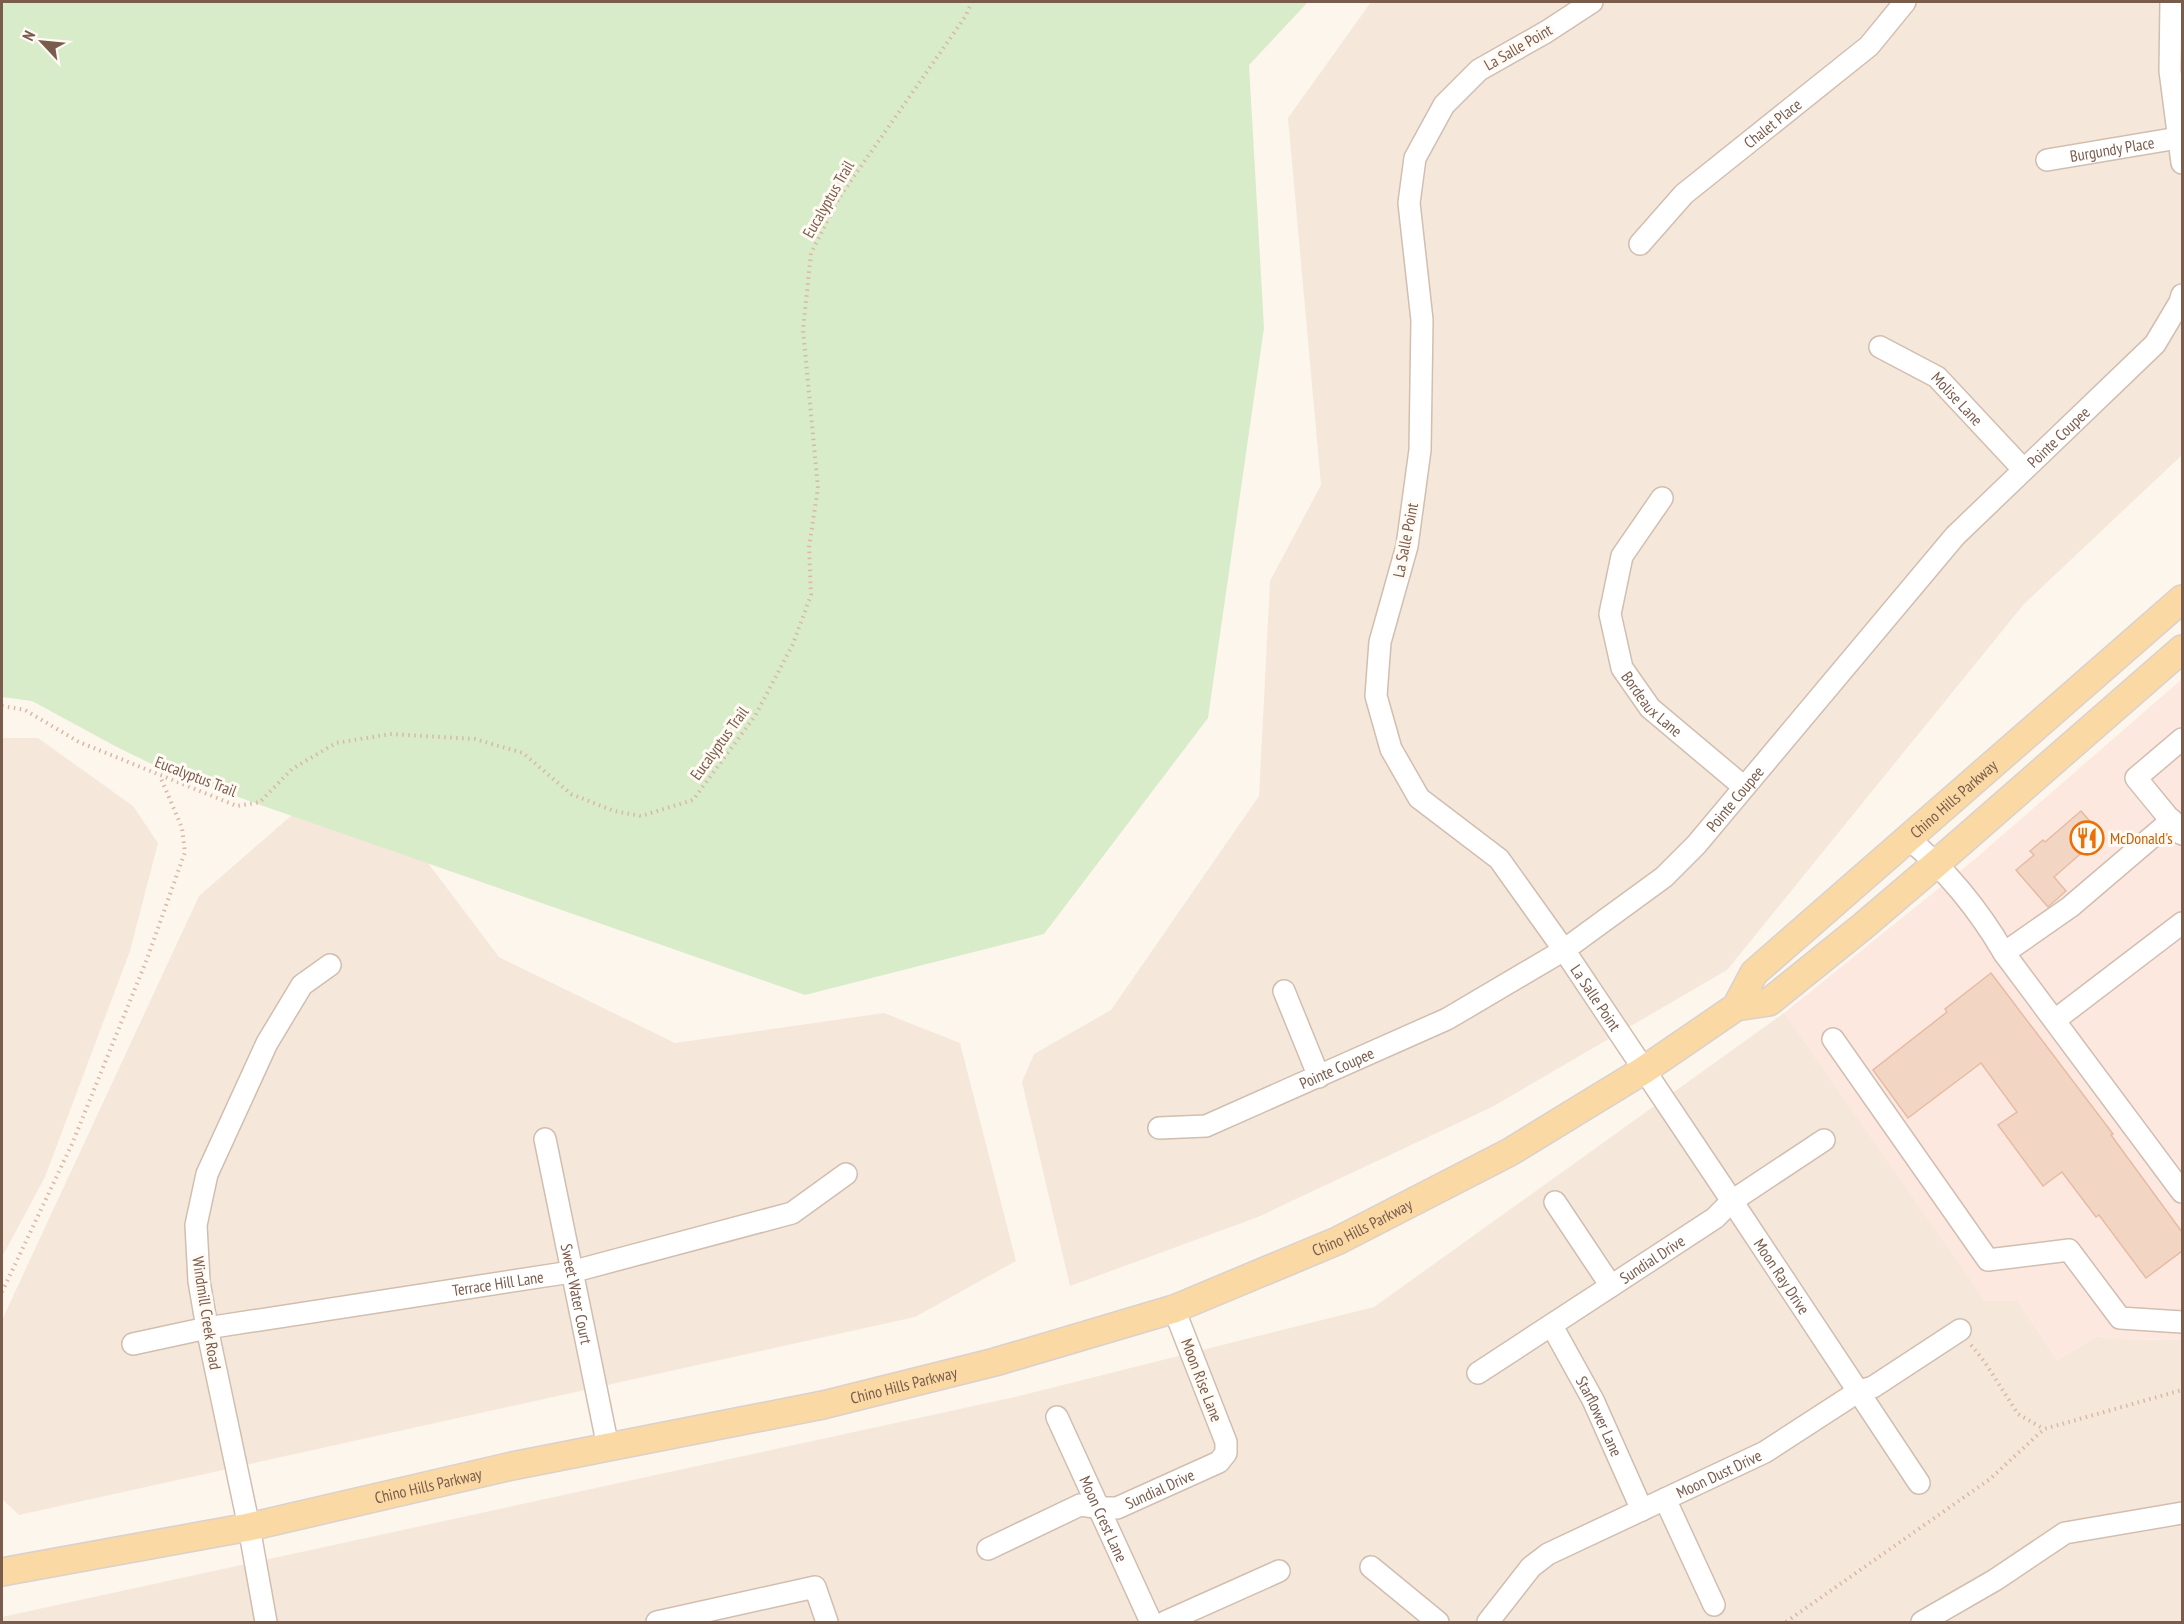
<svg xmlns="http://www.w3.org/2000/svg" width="2184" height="1624" font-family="'PT Sans Narrow',sans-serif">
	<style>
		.residential { fill: #f5e8da }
		.commercial { fill: #fde8e0 }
		.green { fill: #d8ecc9 }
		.building { fill: #f3d5c3; stroke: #e6bba3; stroke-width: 1.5 }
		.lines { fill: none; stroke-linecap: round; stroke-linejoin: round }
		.minor-casing { stroke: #d1beb0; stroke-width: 24 }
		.major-casing { stroke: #dad1cd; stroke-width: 30 }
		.path { stroke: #d9b8a5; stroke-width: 4; stroke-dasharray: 1.5 4.5; stroke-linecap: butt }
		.minor { stroke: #fff; stroke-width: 21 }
		.major { stroke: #fbd9a5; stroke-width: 27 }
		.labels { text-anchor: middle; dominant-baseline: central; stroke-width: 6; stroke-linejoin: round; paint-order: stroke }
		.street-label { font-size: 16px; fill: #7a5c4d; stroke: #fffaf3 }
		.food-label { font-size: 16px; fill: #c56008; stroke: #fffaf3; text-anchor: start }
	</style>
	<rect width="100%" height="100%" fill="#fdf6ec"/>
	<path class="residential" d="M1371,2H2182V455L2024,604L1727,970L1492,1107L1258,1217L1070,1286L1022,1082L1034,1054L1111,1010L1259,796L1270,581L1321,485L1288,118Z
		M2,738H38L133,806L158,843L130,951L45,1177L2,1257Z
		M292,815L428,863L499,957L675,1043L884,1013L960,1043L1016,1261L915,1317L19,1515L2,1499V1320L199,896Z
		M1784,1013L2018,1301L2057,1360L2097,1336L2111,1339L2182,1340V1622H2V1617L1015,1397L1374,1307Z"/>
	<path class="commercial" d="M2182,679V1340L2111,1339L2097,1336L2057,1360L2018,1301H1985L1784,1013L1975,859Z"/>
	<path class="green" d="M2,2H1308L1249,65L1264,328L1208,718L1044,934L805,995L172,774L115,746L32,701L2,697Z"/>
	<path class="building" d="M2081,811L2102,835L2054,877L2066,891L2048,907L2016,870L2034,855L2030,851L2043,840L2045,842Z
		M1991,973L2113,1134L2111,1135L2182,1232V1251L2146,1278L2099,1215L2096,1217L2062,1172L2043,1186L1998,1125L2017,1112L1981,1063L1908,1118L1873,1070L1947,1012L1945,1009Z"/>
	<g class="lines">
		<g class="minor-casing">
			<g id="minor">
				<path id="s1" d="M1592,2L1546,32L1479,70L1444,105L1415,158L1409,203L1422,320L1420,450L1407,546L1380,642L1376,696L1391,749L1419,798L1499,859L1564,950L1732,1201L1919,1483"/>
				<path d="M2171,2L2170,71L2182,163"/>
				<path id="s2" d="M2047,160L2178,138"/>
				<path id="s3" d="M1640,244L1684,194L1869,46L1905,2"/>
				<path id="s4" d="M1880,347L1937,377L2023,469"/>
				<path id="s5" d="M1662,498L1622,556L1610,614L1622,668L1650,708L1744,787"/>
				<path d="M2182,739L2136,778L2182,834"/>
				<path d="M1909,839C1947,871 1979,910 2004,953L2182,1192"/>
				<path d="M2004,953L2070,907L2172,820"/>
				<path d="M1284,991L1319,1077"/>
				<path d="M2055,1020L2182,923"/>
				<path d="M1833,1039L1988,1260L2069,1250L2120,1318L2182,1322"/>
				<path id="s6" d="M1159,1128L1206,1126L1447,1019L1564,950L1664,877L1696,845L1955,536L2155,344L2180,302L2182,295"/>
				<path id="s7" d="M545,1139L608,1447"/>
				<path d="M1555,1202L1611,1286"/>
				<path id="s8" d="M1552,1326L1593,1400L1642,1510"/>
				<path id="s9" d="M133,1344L207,1328L571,1272L792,1213L846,1174"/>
				<path id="s10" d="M1478,1373L1715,1218L1732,1201L1824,1140"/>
				<path id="s11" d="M1057,1417L1151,1622"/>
				<path d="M1665,1499L1714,1605"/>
				<path id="s12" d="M988,1549L1080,1505L1099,1508H1117L1219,1462L1226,1453V1442L1174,1309"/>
				<path d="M1371,1567L1438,1622"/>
				<path d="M266,1622L249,1527L207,1328L199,1281L196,1225L207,1174L267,1043L302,985L330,965"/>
				<path d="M657,1622L815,1587L827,1622"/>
				<path d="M1165,1622L1279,1571"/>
				<path id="s13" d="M1488,1622L1531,1567L1548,1554L1765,1452L1859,1391L1873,1387L1960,1330"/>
				<path d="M1922,1622L1995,1580L2065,1533L2182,1513"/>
			</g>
		</g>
		<g class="major-casing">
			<g id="major">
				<path d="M1736,1007L1769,1002L1862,927L1937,863L2182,649"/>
				<path id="s14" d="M2,1572L249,1527L512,1466L823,1405L995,1362L1174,1309L1337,1241L1510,1152L1644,1070L1736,1007L1754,973L2182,599"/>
			</g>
		</g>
		<path class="path" d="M2,706L25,710L79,742L237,806L260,802L292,769L336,743L390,734L475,739L523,753L571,794L614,811L641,816L693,800L755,716L793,644L811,595L809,547L818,488L803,330L811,253L839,198L965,17L972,2
			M2,1292L72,1144L147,959L185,852L182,828L160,776
			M1971,1345L1984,1361L2018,1414L2044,1429
			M1786,1622L1990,1479L2044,1429L2182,1390"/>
		<use href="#minor" class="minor"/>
		<use href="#major" class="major"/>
	</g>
	<defs>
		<g id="restaurant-ring" transform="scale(1.725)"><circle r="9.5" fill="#fffaf3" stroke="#e8710a" stroke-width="1.5"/><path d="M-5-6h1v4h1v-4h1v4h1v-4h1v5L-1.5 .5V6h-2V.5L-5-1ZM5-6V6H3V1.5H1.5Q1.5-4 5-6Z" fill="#e8710a"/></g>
	</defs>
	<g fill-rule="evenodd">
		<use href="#restaurant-ring" x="2087" y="838"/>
	</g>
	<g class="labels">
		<g class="street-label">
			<text transform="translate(1518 47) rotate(-30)">La Salle Point</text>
			<text stroke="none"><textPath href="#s3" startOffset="180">Chalet Place</textPath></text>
			<text stroke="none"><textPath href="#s2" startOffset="66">Burgundy Place</textPath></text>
			<text transform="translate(828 199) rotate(-60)">Eucalyptus Trail</text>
			<text stroke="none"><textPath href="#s4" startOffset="94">Molise Lane</textPath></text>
			<text stroke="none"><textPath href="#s6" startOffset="1162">Pointe Coupee</textPath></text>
			<text transform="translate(1405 540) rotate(-79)">La Salle Point</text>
			<text stroke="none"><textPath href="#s5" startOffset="232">Bordeaux Lane</textPath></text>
			<text transform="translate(719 743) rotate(-54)">Eucalyptus Trail</text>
			<text transform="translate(196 776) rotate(21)">Eucalyptus Trail</text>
			<text stroke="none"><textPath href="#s6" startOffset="676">Pointe Coupee</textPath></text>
			<text stroke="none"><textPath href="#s14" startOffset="2145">Chino Hills Parkway</textPath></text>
			<text stroke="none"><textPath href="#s1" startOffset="1167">La Salle Point</textPath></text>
			<text stroke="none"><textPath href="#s6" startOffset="190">Pointe Coupee</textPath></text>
			<text stroke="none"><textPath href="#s14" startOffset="1407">Chino Hills Parkway</textPath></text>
			<text stroke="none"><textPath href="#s10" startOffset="208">Sundial Drive</textPath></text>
			<text stroke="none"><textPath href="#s1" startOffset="1502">Moon Ray Drive</textPath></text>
			<text stroke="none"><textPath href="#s9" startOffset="370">Terrace Hill Lane</textPath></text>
			<text stroke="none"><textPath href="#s7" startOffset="158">Sweet Water Court</textPath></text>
			<text transform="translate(207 1313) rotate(81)">Windmill Creek Road</text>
			<text transform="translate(1202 1380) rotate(69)">Moon Rise Lane</text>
			<text stroke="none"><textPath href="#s14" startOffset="921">Chino Hills Parkway</textPath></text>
			<text stroke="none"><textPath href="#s8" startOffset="102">Starflower Lane</textPath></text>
			<text stroke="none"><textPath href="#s13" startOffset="280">Moon Dust Drive</textPath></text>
			<text stroke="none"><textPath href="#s14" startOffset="435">Chino Hills Parkway</textPath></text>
			<text stroke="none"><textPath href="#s12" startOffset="186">Sundial Drive</textPath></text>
			<text stroke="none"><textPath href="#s11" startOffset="112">Moon Crest Lane</textPath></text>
		</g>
		<g class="food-label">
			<text x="2110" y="838">McDonald's</text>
		</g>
	</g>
	<rect width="2184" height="1624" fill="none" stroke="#7a5c4d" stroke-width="6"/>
	<g transform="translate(42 42) rotate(296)" stroke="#fffaf3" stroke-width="4.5" paint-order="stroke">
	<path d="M0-4.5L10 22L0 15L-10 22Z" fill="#7a5c4d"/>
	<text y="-9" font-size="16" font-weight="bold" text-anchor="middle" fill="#7a5c4d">N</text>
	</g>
</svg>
